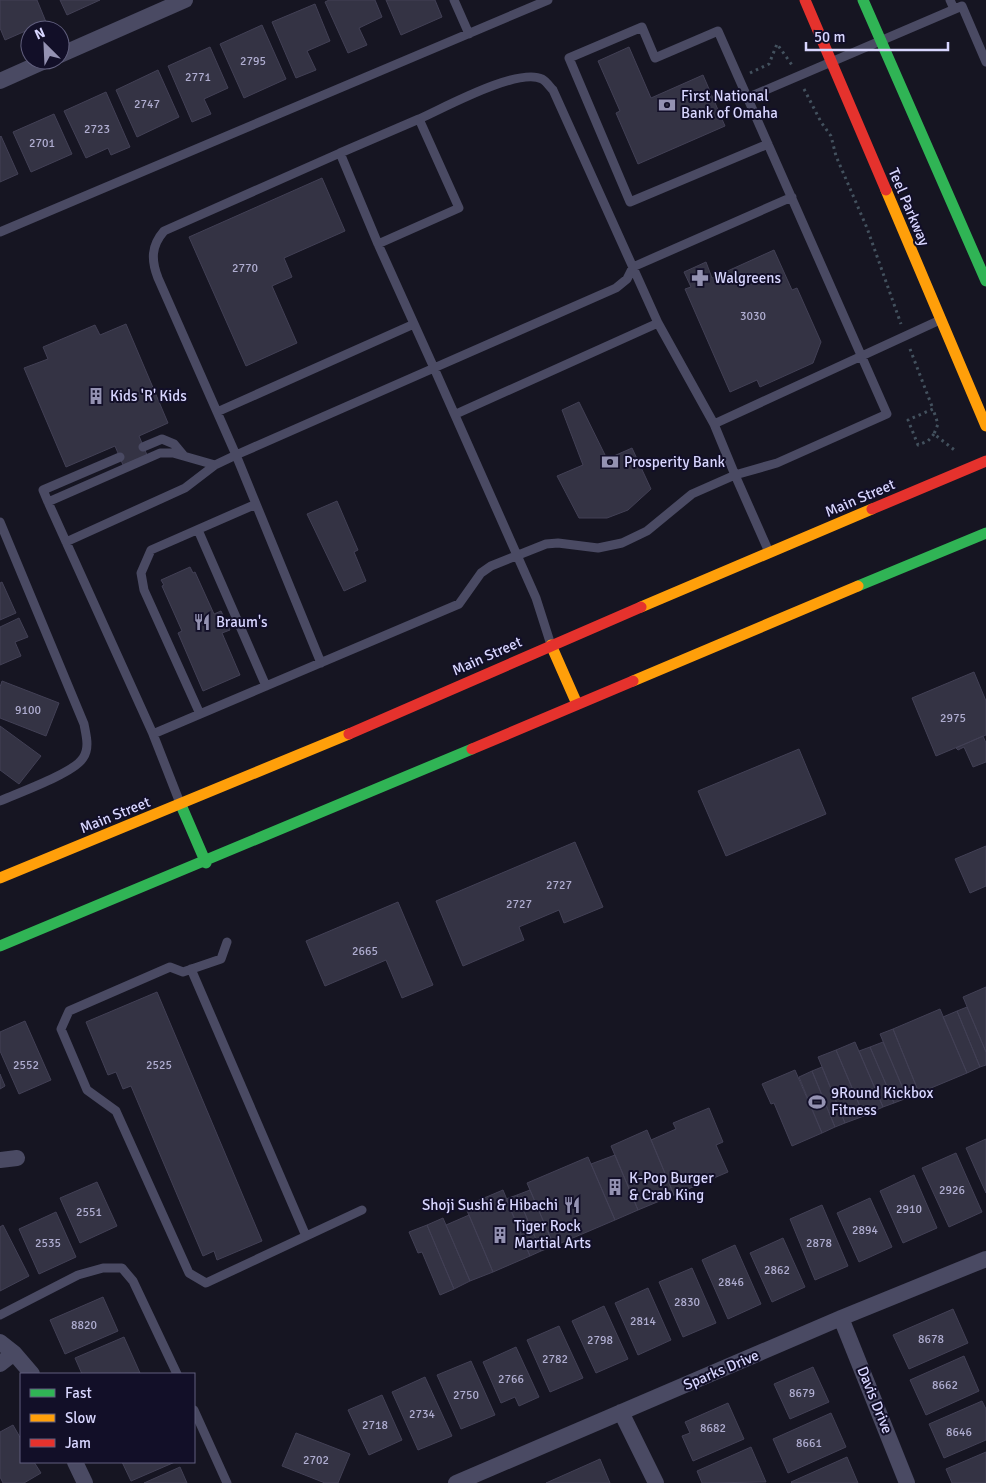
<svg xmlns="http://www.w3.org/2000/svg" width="986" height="1483" font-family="Signika,sans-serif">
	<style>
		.building { fill: #343344; stroke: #424055 }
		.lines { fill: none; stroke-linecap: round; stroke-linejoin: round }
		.path { stroke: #43515e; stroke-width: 3; stroke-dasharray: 2.5 4; stroke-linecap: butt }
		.lane { stroke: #4a4a63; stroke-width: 9 }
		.street { stroke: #4a4a63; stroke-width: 16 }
		.fast { stroke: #30b455; stroke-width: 11 }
		.slow { stroke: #ff9f0a; stroke-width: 11 }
		.jam { stroke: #e5322d; stroke-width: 11 }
		.labels { text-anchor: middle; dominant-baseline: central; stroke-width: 4; stroke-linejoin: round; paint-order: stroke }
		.number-label { font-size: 12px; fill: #afadd0 }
		.poi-label { font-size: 15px; fill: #d8d6ff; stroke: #120f28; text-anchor: start }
		.street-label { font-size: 15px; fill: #d8d6ff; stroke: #120f28 }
	</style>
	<rect width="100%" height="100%" fill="#161522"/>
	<path class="building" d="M0,0H37L46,22L5,40L0,28Z
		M60,0H100L67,15Z
		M329,0H375L382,17L359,28L367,45L348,53L325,2Z
		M386,0H435L442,17L401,35Z
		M315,4L330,41L307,51L316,70L296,78L272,22Z
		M262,25L286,79L244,98L220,44Z
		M210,47L228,88L204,99L211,114L192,122L168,66Z
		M629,47L651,98L703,75L725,126L638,164L616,113L620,111L598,61Z
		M158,70L179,117L137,137L116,90Z
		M106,92L130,147L111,155L108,148L86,158L64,111Z
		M54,114L72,154L31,172L13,132Z
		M1,136L18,174L0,182V137Z
		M322,178L345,231L284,258L292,277L272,286L297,343L246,366L189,237Z
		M774,250L792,290L797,288L821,342L813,363L760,387L757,380L730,392L685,289L691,287L684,272L706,262L712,278Z
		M126,324L168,423L139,436L147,455L123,465L115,446L66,467L24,368L48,359L43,347L95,325L100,335Z
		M579,402L607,459L632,448L651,489L628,510L607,518H579L557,476L583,465L562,410Z
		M337,501L358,550L354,552L366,581L344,591L307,514Z
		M190,567L193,573L195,572L214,614L221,611L230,630L222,633L240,675L203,691L178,633L182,631L162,586L164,585L161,580Z
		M2,582L16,613L0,620V583Z
		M19,618L28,637L15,642L21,656L0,665V627Z
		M974,672L986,701V735L936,756L912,698Z
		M2,681L59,703L46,736L0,718V687Z
		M0,726L41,756L19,784L0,770Z
		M983,736L986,743V762L973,767L964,747L958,750L956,748Z
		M799,749L826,814L726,856L698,791Z
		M575,842L603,907L564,923L559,910L519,927L524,940L463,966L436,901Z
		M986,846V886L970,893L955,859Z
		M398,902L433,985L402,998L386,960L325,986L306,941Z
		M986,987V1052L963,997Z
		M157,992L262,1241L217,1260L214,1251L203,1256L131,1086L123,1089L116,1072L108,1075L86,1022Z
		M967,1007L986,1052V1065L980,1067L957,1011Z
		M940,1009L967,1073L919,1093L893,1029Z
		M957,1011L980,1067L967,1073L943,1017Z
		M25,1021L51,1080L19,1094L0,1051V1032Z
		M893,1029L919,1093L907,1098L880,1034Z
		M855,1042L883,1107L864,1116L836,1050Z
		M883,1042L907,1098L894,1103L870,1047Z
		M870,1047L894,1103L883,1107L859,1051Z
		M836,1050L864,1116L845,1123L818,1057Z
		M822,1067L845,1123L835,1127L812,1071Z
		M795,1070L822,1133L792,1146L774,1103L771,1104L762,1084Z
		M812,1071L835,1127L822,1133L799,1077Z
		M0,1074L5,1086L0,1089Z
		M709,1108L723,1142L716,1145L728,1172L674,1195L651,1140L676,1129L673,1123Z
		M647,1130L674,1195L638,1210L611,1146Z
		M986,1139V1193L966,1148Z
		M956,1153L982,1212L949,1227L922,1168Z
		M615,1155L638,1210L615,1220L591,1164Z
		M588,1157L615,1220L554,1246L527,1183Z
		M914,1175L937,1228L903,1243L880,1191Z
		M97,1182L117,1226L80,1243L60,1198Z
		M503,1190L530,1256L493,1272L465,1206Z
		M530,1190L554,1246L541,1251L517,1195Z
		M517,1195L541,1251L530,1256L506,1199Z
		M870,1198L892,1247L859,1262L837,1213Z
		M822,1205L848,1266L815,1280L790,1219Z
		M56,1212L76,1257L39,1274L19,1229Z
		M469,1215L493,1272L470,1281L446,1225Z
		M443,1218L470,1281L454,1289L427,1225Z
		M3,1225L29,1276L0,1291V1227Z
		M427,1225L454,1289L440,1295L422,1252L418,1253L409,1232Z
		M783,1238L805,1287L772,1302L750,1253Z
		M735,1245L761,1304L728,1319L702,1260Z
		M692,1268L716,1323L683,1337L659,1282Z
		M648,1288L671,1340L638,1355L615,1303Z
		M103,1297L118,1331L65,1354L50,1320Z
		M604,1306L628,1359L596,1373L572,1321Z
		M953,1309L968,1343L909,1369L893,1335Z
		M559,1326L583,1378L550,1392L527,1340Z
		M124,1337L140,1373L82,1374L75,1358Z
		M516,1347L539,1397L519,1406L515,1397L501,1403L483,1362Z
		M964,1356L979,1391L926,1415L910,1380Z
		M471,1361L495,1415L461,1429L437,1375Z
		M813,1367L829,1402L790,1419L774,1384Z
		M425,1377L452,1436L418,1450L392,1392Z
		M382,1395L402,1440L369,1455L348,1410Z
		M982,1401L986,1409V1440L944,1458L929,1424Z
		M728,1403L744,1439L693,1461L682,1436L690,1433L685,1422Z
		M831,1413L846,1447L788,1473L773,1439Z
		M13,1425L21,1439V1462H34L41,1473L24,1483H3L0,1477V1432Z
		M296,1433L350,1454L338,1483H325L282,1466Z
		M751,1447L766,1482L702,1483L697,1471Z
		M986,1452V1483H952L946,1469Z
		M847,1457L858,1483H792L791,1482Z
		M600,1459L610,1483H546Z
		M122,1462H175L131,1481Z
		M180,1467L187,1483H144Z"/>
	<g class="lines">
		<path class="path" d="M750,73L769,64L777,44L792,65
			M804,89L821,122L831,136L836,156L867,228L901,324
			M910,349L933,409
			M934,434L928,441L918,445L908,420L933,409L938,424L934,434L957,452"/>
		<path class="lane" d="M454,0L469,34
			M950,0L954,9
			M747,98L962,6L986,62
			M340,153L164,231C151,246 151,260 158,278L236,455L434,368L536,598L551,645
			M0,232L548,0
			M378,244L340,153L419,119
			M658,323L714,424L735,475L777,463L887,414L718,31L655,58L642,27L569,58L630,202L768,144
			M217,412L414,324
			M456,414L658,323L553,90C550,87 546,81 542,79C518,67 444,108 419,119L459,208L378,244L434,368L616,288L627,279L633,267L792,197
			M714,424L940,320
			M143,447L162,439L174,444L184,456
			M48,502L43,490L120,457
			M0,522L84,724C86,735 90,748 83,758C74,773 18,793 0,801
			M198,530L266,686
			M66,542L185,488L215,465L236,455L321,663
			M200,714L144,590L141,573L151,550L256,504
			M153,734L459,604L481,573L491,566L546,544L558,543L598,548L622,543L647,531L692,494L735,475L769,552
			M180,803L153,734L48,502L160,453H173L215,465
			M227,942L221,959L183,972L170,967L69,1011L61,1029L87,1090L116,1111L189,1273L206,1283L362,1210
			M191,969L306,1236
			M0,1315L78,1275L103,1268H122L133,1281L177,1374
			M194,1410L227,1483"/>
		<path class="street" d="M60,55L185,0
			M0,81L47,60
			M0,1160L17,1158
			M841,1318L907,1483
			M0,1342L14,1353L32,1374
			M0,1364L14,1353
			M621,1412L656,1483
			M75,1462L85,1483
			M456,1483L841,1318L986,1259"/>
		<path class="fast" d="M863,0L986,281
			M858,586L986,533
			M181,805L206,863
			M0,946L472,749"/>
		<path class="slow" d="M886,190L986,426
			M641,607L872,509
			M551,645L577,704
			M633,681L858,586
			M0,878L349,734"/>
		<path class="jam" d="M805,0L886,190
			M872,509L986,461
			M349,734L641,607
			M472,749L633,681"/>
	</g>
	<defs>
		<g id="bank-bare" transform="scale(1.35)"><path d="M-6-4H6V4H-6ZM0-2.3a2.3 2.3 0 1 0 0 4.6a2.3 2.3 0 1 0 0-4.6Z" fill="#9492b2" stroke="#120f28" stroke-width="2.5" paint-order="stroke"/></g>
		<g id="pharmacy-bare" transform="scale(1.35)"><path d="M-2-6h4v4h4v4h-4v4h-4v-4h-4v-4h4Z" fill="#9492b2" stroke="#120f28" stroke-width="2.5" paint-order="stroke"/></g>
		<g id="building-bare" transform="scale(1.35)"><path d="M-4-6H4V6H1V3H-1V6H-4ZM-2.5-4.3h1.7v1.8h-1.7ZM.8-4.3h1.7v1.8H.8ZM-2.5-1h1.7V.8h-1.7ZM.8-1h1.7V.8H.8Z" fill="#9492b2" stroke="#120f28" stroke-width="2.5" paint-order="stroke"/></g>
		<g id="restaurant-bare" transform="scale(1.35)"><path d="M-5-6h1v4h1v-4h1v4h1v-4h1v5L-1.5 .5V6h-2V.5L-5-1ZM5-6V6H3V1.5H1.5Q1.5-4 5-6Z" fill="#9492b2" stroke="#120f28" stroke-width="2.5" paint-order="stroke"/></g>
		<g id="stadium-bare" transform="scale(1.35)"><path d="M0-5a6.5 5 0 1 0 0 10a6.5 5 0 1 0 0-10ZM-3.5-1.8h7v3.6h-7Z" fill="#9492b2" stroke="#120f28" stroke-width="2.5" paint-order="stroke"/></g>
	</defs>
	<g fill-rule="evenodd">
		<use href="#bank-bare" x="667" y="105"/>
		<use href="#pharmacy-bare" x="700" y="278"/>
		<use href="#building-bare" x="96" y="396"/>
		<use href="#bank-bare" x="610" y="462"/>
		<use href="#restaurant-bare" x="202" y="622"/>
		<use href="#stadium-bare" x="817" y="1102"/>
		<use href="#building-bare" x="615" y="1187"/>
		<use href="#restaurant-bare" x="572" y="1205"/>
		<use href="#building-bare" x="500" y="1235"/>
	</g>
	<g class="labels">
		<g class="number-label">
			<text x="253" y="61">2795</text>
			<text x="198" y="77">2771</text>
			<text x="147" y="104">2747</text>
			<text x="97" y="129">2723</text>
			<text x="42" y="143">2701</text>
			<text x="245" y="268">2770</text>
			<text x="753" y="316">3030</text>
			<text x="28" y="710">9100</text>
			<text x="953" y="718">2975</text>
			<text x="559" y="885">2727</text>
			<text x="519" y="904">2727</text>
			<text x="365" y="951">2665</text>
			<text x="26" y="1065">2552</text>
			<text x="159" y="1065">2525</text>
			<text x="952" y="1190">2926</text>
			<text x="909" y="1209">2910</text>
			<text x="89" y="1212">2551</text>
			<text x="865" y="1230">2894</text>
			<text x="48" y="1243">2535</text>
			<text x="819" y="1243">2878</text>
			<text x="777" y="1270">2862</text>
			<text x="731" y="1282">2846</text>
			<text x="687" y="1302">2830</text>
			<text x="643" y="1321">2814</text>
			<text x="84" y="1325">8820</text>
			<text x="931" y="1339">8678</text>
			<text x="600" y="1340">2798</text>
			<text x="555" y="1359">2782</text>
			<text x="511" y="1379">2766</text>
			<text x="945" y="1385">8662</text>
			<text x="802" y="1393">8679</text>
			<text x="466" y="1395">2750</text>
			<text x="422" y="1414">2734</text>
			<text x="375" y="1425">2718</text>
			<text x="713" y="1428">8682</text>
			<text x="959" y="1432">8646</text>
			<text x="809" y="1443">8661</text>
			<text x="316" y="1460">2702</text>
		</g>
		<g class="poi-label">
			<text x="681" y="96">First National<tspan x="681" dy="17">Bank of Omaha</tspan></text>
			<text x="714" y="278">Walgreens</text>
			<text x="110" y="396">Kids 'R' Kids</text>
			<text x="624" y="462">Prosperity Bank</text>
			<text x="216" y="622">Braum's</text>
			<text x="831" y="1093">9Round Kickbox<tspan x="831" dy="17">Fitness</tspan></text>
			<text x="629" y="1178">K-Pop Burger<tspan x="629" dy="17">&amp; Crab King</tspan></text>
			<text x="558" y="1205" text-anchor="end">Shoji Sushi &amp; Hibachi</text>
			<text x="514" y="1226">Tiger Rock<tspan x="514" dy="17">Martial Arts</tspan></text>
		</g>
		<g class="street-label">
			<text transform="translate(909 207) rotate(67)">Teel Parkway</text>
			<text transform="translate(860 498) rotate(-23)">Main Street</text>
			<text transform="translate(487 656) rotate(-24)">Main Street</text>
			<text transform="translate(115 815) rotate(-22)">Main Street</text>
			<text transform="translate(721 1370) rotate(-23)">Sparks Drive</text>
			<text transform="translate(875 1400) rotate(68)">Davis Drive</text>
		</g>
	</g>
	<rect x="20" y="1373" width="175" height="90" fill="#120f28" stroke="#615f7e"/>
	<rect x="30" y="1389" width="25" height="8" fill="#30b455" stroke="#615f7e"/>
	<text x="65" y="1398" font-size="15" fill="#d8d6ff">Fast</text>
	<rect x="30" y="1414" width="25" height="8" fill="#ff9f0a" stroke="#615f7e"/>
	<text x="65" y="1423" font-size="15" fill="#d8d6ff">Slow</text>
	<rect x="30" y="1439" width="25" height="8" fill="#e5322d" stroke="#615f7e"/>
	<text x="65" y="1448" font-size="15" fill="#d8d6ff">Jam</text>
	<g transform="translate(45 45) rotate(336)"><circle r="24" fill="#120f28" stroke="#615f7e"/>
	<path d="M0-4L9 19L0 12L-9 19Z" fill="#9492b2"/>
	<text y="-8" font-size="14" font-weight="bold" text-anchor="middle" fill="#d8d6ff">N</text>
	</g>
	<path d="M806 42v8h142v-8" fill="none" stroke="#d8d6ff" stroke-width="2.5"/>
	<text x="814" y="42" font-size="15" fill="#d8d6ff" stroke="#120f28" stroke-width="4" paint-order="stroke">50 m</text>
</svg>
